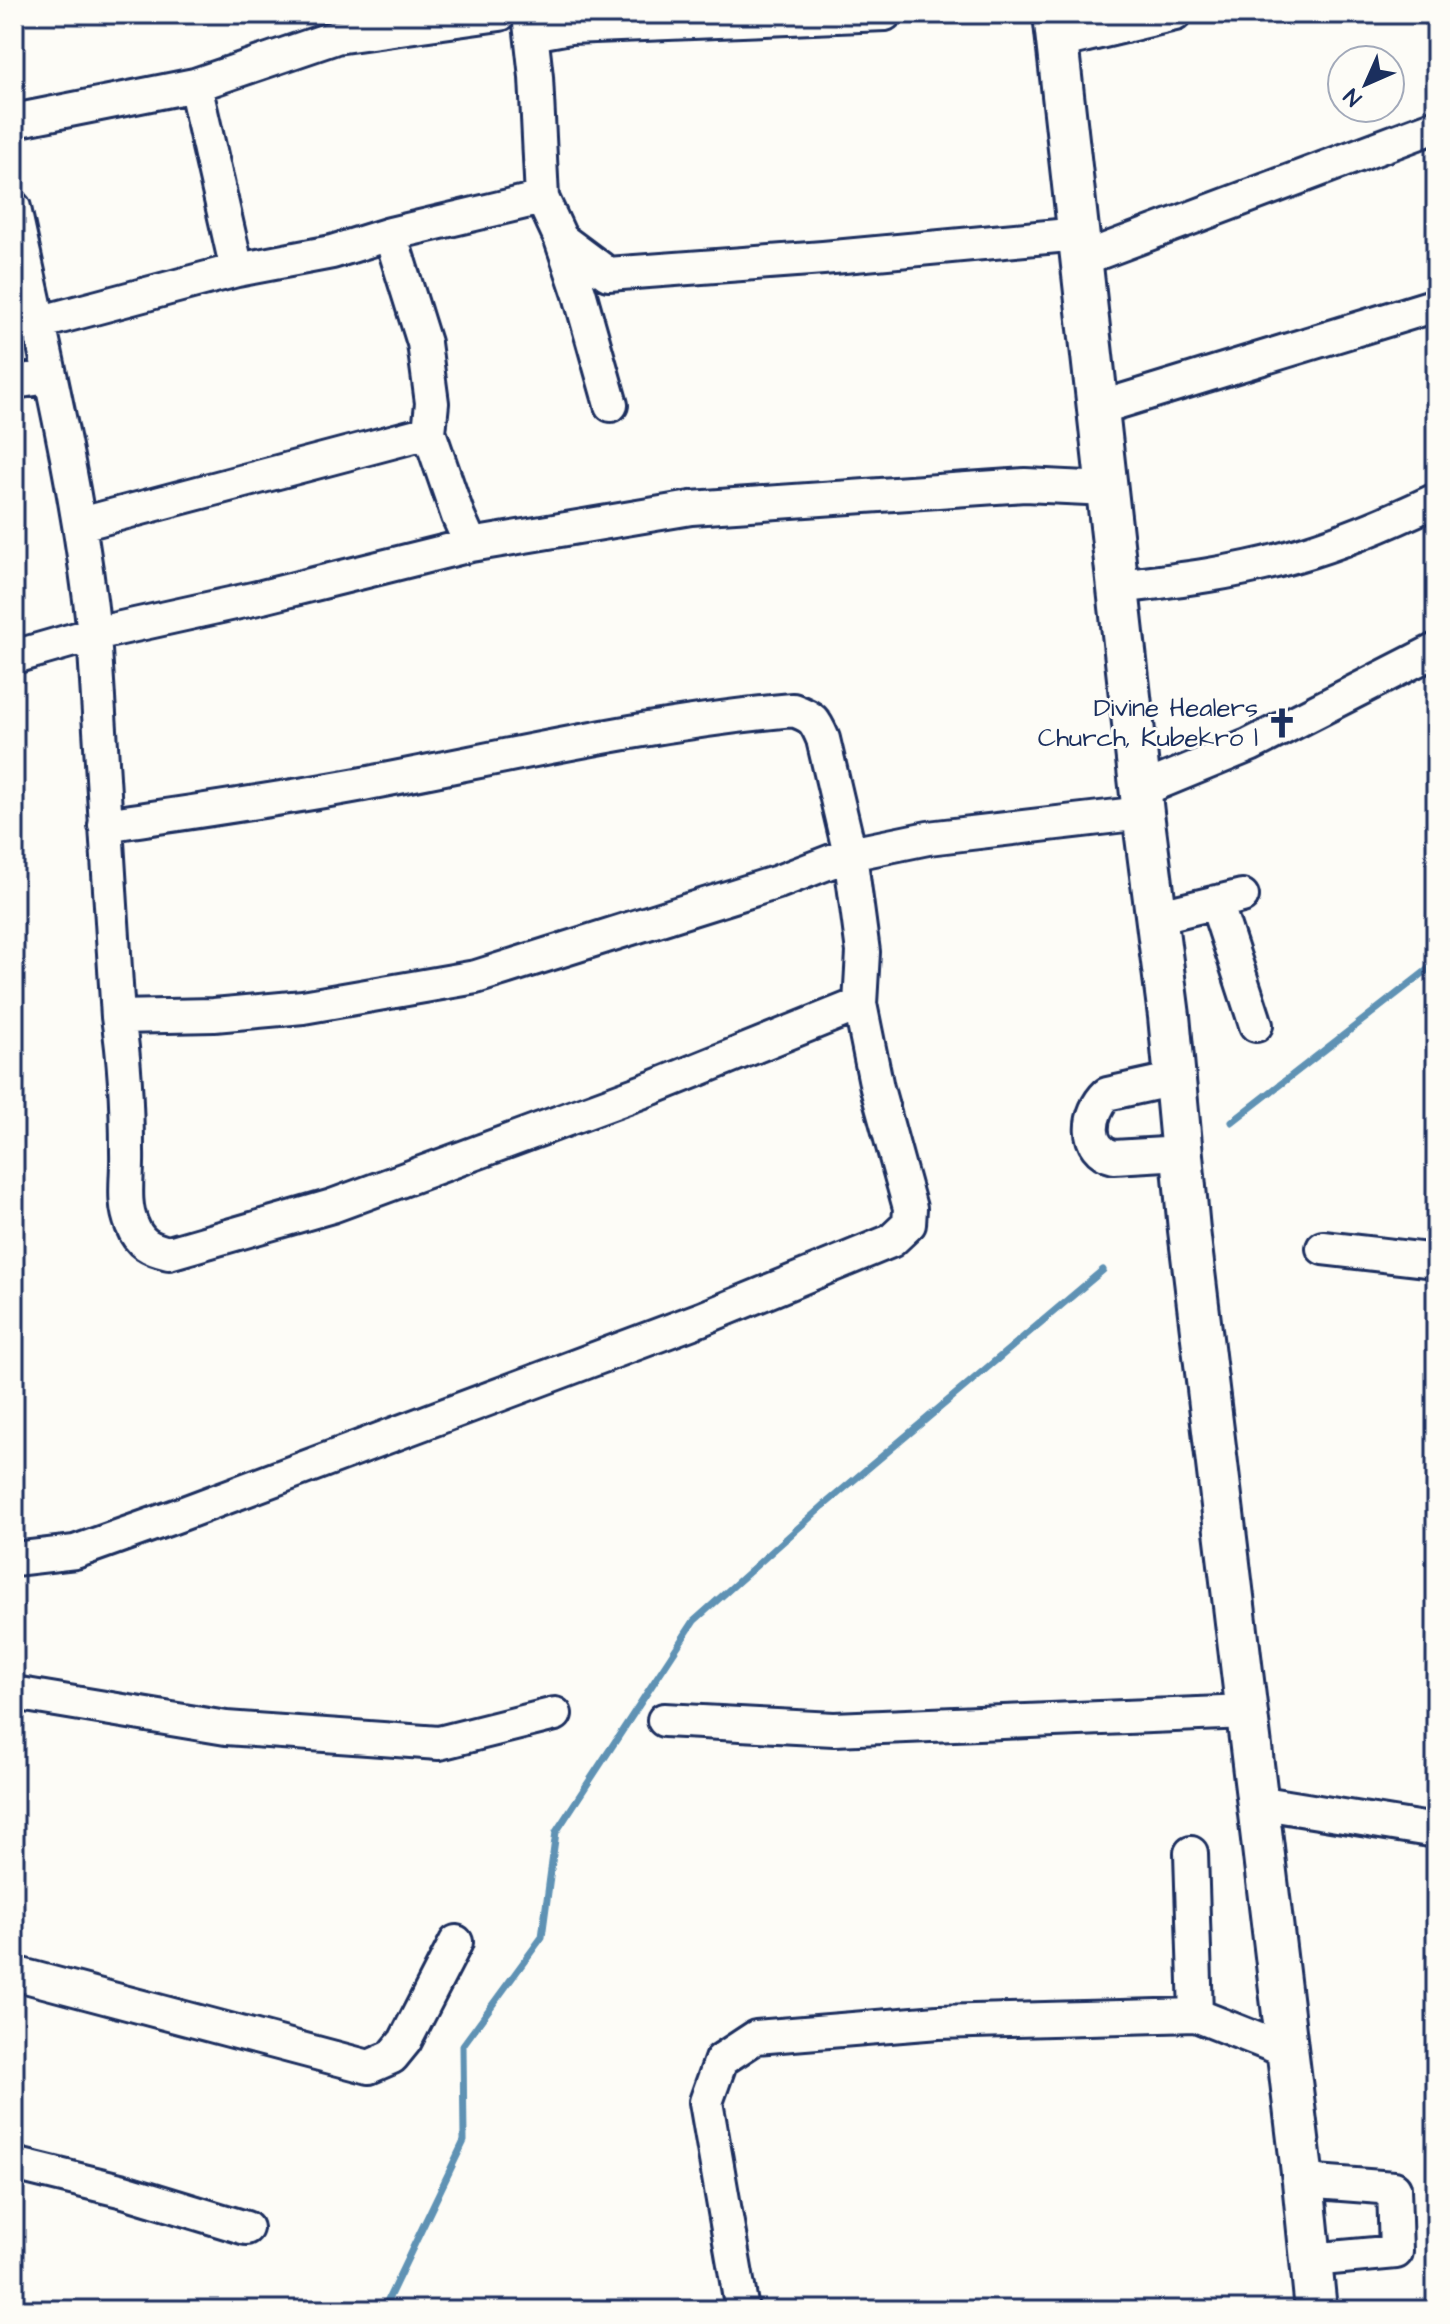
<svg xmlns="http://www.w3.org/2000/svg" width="1450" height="2324" font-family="'Architects Daughter',sans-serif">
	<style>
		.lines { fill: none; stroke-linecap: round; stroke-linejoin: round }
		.stream { stroke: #5e92b4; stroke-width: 7 }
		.minor-casing { stroke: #1b2f5e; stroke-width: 38 }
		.major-casing { stroke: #1b2f5e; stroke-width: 46 }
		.minor { stroke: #fdfcf7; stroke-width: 32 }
		.major { stroke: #fdfcf7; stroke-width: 40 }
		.labels { text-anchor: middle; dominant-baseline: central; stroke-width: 6; stroke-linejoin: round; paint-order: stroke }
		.poi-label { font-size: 26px; fill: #1b2f5e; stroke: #fdfcf7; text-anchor: end }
	</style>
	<rect width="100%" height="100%" fill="#fdfcf7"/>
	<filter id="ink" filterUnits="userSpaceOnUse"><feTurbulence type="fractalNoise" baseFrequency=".0125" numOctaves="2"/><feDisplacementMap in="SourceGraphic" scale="16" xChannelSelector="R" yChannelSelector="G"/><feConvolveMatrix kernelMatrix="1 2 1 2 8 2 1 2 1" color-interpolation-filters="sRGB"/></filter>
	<g filter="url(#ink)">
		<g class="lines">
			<path class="stream" d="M1232,1122L1426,971L1436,961
				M383,2310L464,2141L463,2045L542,1937L556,1832L694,1621L823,1506L1103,1270"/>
			<g class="minor-casing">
				<path id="minor" d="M529,14L536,77L542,198L561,239L580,295L611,405
					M532,34L570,27L885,14
					M1058,42L1175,14
					M195,85L237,270
					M14,121L195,85L336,37L500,14
					M14,208C44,349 79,490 94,634L118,1017C125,1062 127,1106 127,1152C128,1176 122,1202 132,1225C139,1243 150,1249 169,1253L332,1206L652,1088L860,1004
					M390,234L424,343L432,403L429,432L458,516L471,545
					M561,239L608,274L823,258L1079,234
					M1082,259L1436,126
					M38,323L237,270L332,252L390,234L542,198
					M14,382L49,377
					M1099,408L1436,305
					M81,524L429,432
					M1119,587C1178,580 1237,573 1294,556C1343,542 1390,522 1436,500
					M14,657L94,634L262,597L471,545L691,508L1025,485L1108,489
					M1141,790L1250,745L1436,650
					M1216,902L1256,1025
					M1156,917L1242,896
					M118,1017L214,1015L303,1007L476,977L778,882L850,854L928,838L1143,813
					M1175,1079L1107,1094C1088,1112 1083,1150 1114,1157L1182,1153
					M1323,1248L1436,1261
					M14,1559L75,1552L176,1516L701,1319L891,1241L909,1224L910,1208L877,1088L860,1004L863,952L850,854L823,739C815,720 813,717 793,710C648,723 506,757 363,784C277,800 191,812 105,825
					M14,1693L226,1728L439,1743L555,1714
					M664,1720L834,1729L1247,1712
					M1257,1802L1436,1831
					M1191,1853L1196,2015
					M14,1973L369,2067L392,2057L405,2041L456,1942
					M14,2164L124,2191L246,2228
					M1303,2181L1394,2188L1396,2252L1311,2260
					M742,2310L706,2102L721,2060L756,2037L938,2022L1196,2015L1287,2051"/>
			</g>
			<g class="major-casing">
				<path id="major" d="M1054,14L1143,813L1169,1016L1189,1230L1303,2181L1316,2310"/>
			</g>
			<use href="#minor" class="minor"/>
			<use href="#major" class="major"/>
		</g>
	</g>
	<defs>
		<g id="church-bare" transform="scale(2.4)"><path d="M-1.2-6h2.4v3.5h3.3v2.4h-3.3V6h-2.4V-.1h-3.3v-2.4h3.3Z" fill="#1b2f5e" stroke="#fdfcf7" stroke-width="2.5" paint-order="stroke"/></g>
	</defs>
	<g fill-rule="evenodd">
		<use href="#church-bare" x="1282" y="723"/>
	</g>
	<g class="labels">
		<g class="poi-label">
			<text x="1258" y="708">Divine Healers<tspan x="1258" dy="30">Church, Kubekro l</tspan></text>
		</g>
	</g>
	<rect width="1450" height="2324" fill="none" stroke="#fdfcf7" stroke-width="48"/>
	<rect x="24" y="24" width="1402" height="2276" fill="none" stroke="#1b2f5e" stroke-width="3" filter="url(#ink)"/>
	<g transform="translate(1366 84) rotate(225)"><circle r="38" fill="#fdfcf7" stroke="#a3aaba" stroke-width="2"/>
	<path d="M0-6L14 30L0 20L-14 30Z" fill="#1b2f5e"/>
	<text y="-12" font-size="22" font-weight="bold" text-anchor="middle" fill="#1b2f5e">N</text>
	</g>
</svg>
